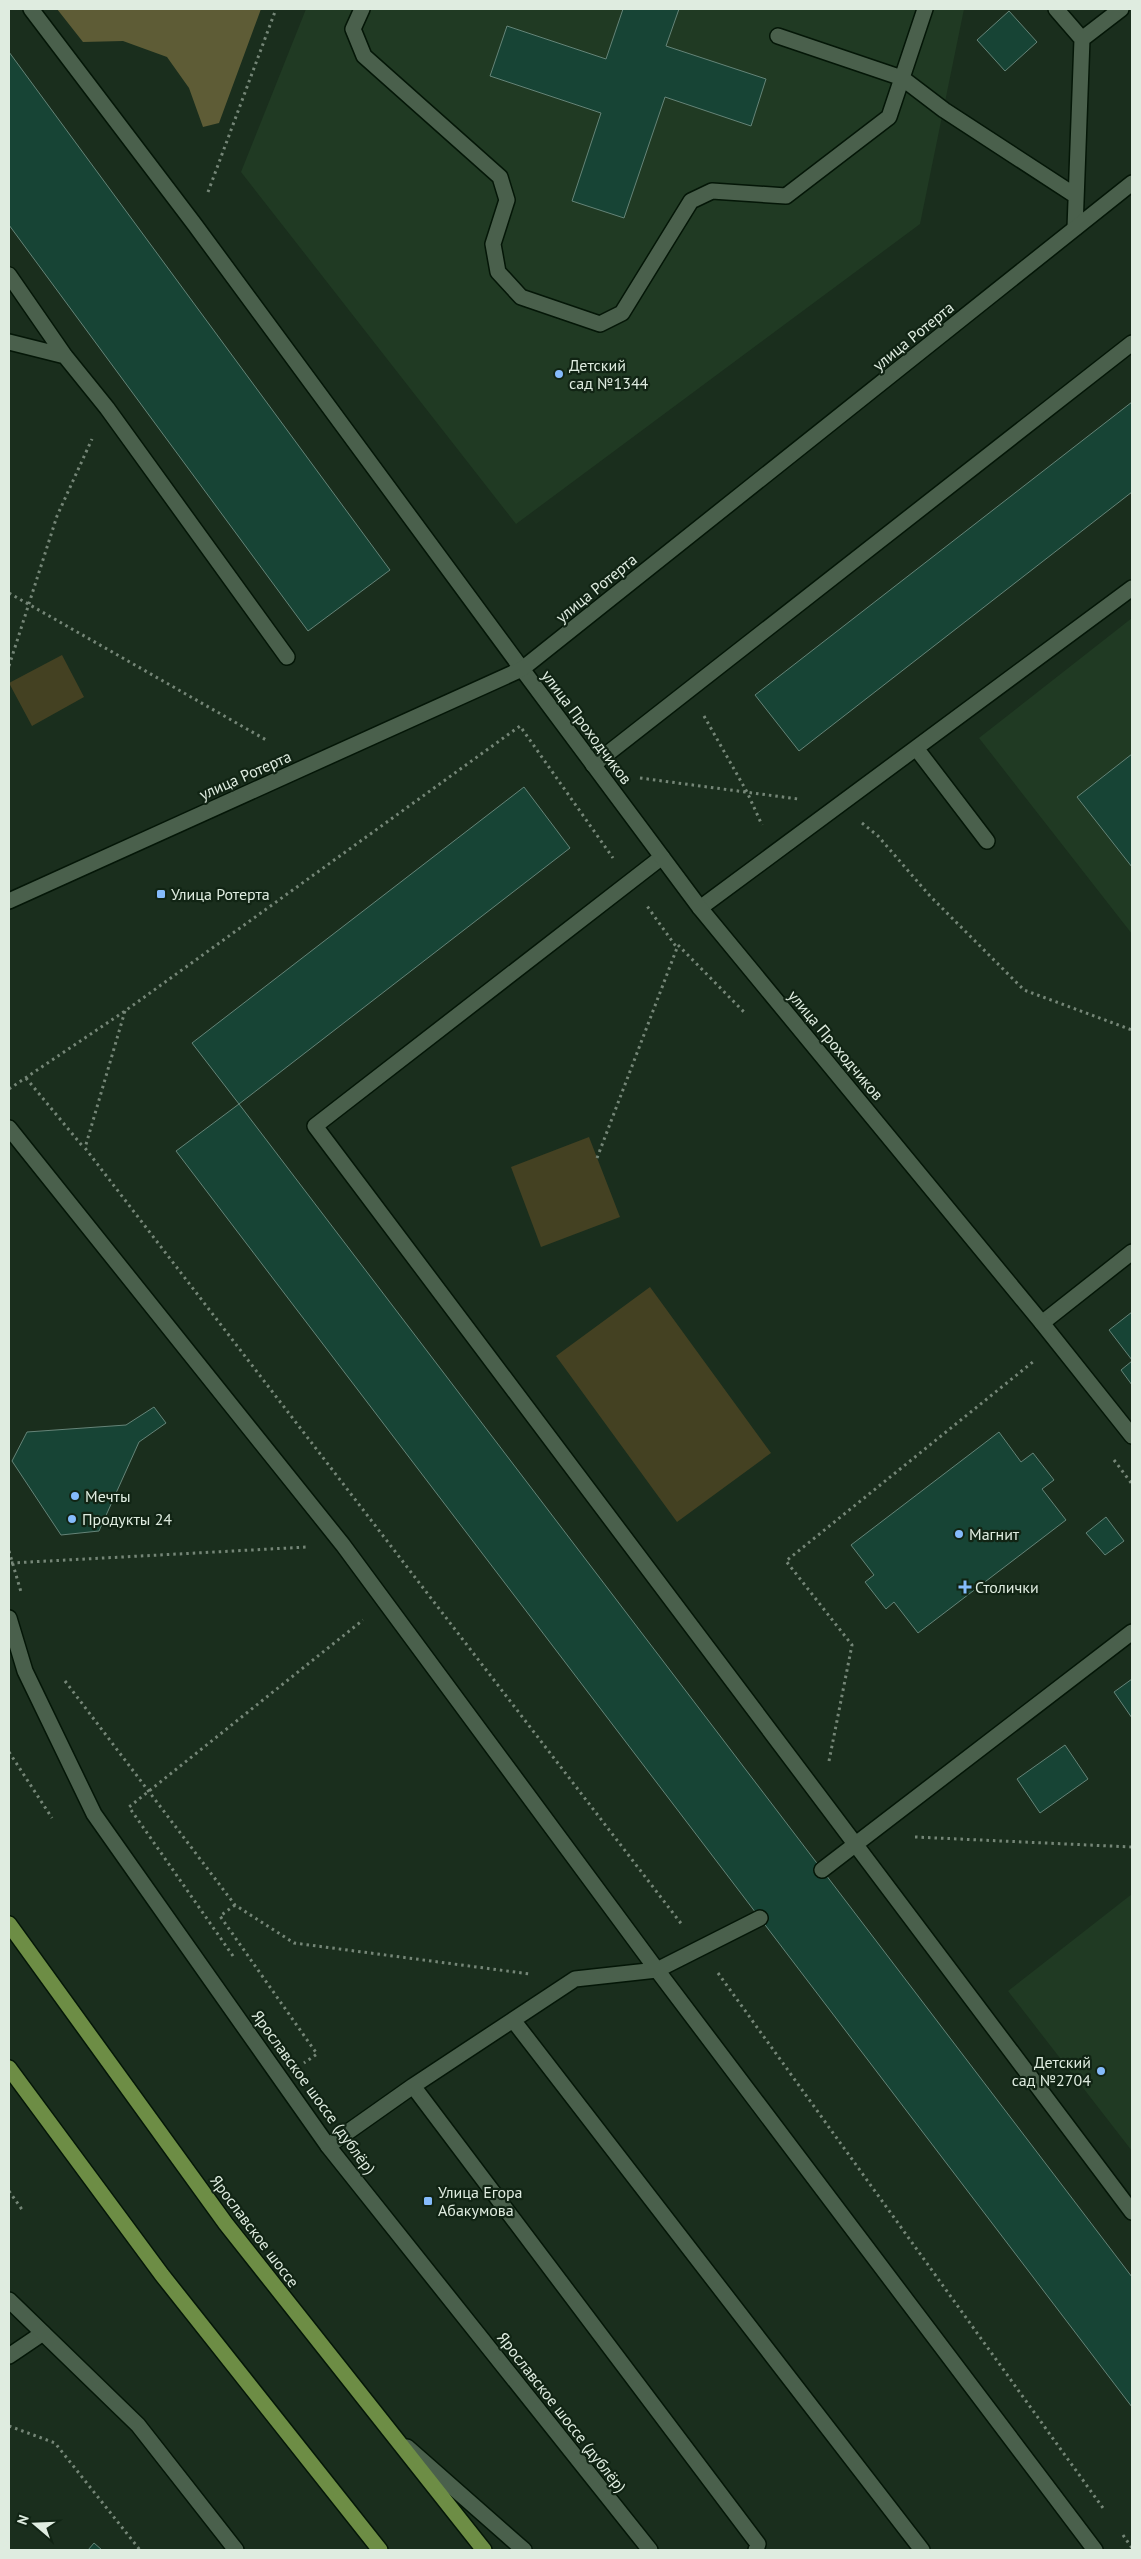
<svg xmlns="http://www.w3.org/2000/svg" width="1141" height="2559" font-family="'PT Sans',sans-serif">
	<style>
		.built { fill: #203a23 }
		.green { fill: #444122 }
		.forest { fill: #5e5c36 }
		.building { fill: #174435; stroke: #658478 }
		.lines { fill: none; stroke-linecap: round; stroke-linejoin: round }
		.service-casing { stroke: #041607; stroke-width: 18 }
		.minor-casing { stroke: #041607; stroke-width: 18 }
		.tertiary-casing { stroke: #041607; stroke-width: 18 }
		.primary-casing { stroke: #041607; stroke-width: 18 }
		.path { stroke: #758677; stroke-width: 3; stroke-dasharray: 2.5 4; stroke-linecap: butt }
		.service { stroke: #4a604c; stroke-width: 15 }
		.minor { stroke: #4a604c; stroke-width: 15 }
		.tertiary { stroke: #4a604c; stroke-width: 15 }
		.primary { stroke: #6d8d45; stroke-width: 15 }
		.poi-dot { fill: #85bbfb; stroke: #112414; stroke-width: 2 }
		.labels { text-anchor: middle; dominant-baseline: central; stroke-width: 4.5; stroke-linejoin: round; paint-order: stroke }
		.street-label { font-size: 16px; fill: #dfece0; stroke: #112414 }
		.poi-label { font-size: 16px; fill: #dfece0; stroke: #112414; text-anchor: start }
	</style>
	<rect width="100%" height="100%" fill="#1a2e1d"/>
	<path class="built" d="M306,9H964L920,224L516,524L241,172Z
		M1132,618V934L979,738Z
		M1132,1894V2151L1008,1991Z"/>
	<path class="green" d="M62,655L84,697L32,726L9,683Z
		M589,1137L620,1217L541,1247L511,1167Z
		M650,1287L771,1453L677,1522L556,1356Z"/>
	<path class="forest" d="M57,9H261L219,123L203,127L189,88L167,57L123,41L83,42Z"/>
	<path class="building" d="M623,9H679L666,46L766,79L751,126L665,97L624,218L572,201L601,113L490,76L507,26L606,59Z
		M1009,11L1037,42L1005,71L977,40Z
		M9,52L390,570L308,631L9,225Z
		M1132,402V492L799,751L755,695Z
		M1132,754V867L1077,797Z
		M524,787L570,848L239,1104L192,1043Z
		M239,1104L1132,2277V2407L176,1151Z
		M1132,1312V1360L1109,1330Z
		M1132,1361V1385L1121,1370Z
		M154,1407L166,1423L139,1442L99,1531L61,1535L12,1461L27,1432L126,1425Z
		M999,1432L1021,1462L1033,1453L1054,1480L1042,1489L1066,1520L918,1633L894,1602L886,1609L865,1582L874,1575L851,1545Z
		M1106,1517L1124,1541L1105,1555L1086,1533Z
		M1132,1679V1718L1114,1692Z
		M1065,1745L1088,1779L1040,1813L1017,1779Z
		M94,2543L102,2550H88Z"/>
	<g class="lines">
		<g class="service-casing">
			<path id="service" d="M31,9L195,225L522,669
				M362,9L353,29L364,56L500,177L507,200L493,244L498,272L521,297L600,324L622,313L691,201L712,191L786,196L889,117L925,9
				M1056,9L1082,39
				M778,36L902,78L944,110L1076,196
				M1075,228L1082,39L1121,9
				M9,275L65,356L107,408L287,657
				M9,342L65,356
				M916,748L987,841
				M593,765L1132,343
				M662,857L315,1126L1132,2212
				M700,908L1132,588
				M9,1128L343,1545L657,1970L1095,2550
				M1042,1323L1132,1252
				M822,1870L1132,1632
				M513,2020L922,2550
				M413,2086L758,2544L756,2550
				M328,2146L413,2086L575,1979L657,1970L760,1918"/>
		</g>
		<g class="minor-casing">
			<path id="minor" d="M522,669L700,908L1042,1323L1132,1436
				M9,2356L43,2333"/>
		</g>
		<g class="tertiary-casing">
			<path id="tertiary" d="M9,901L522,669L1132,183
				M9,1618L25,1671L94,1814L328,2146L650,2550
				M9,2300L138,2425L236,2550
				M407,2447L524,2550"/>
		</g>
		<g class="primary-casing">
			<path id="primary" d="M9,1924L226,2224L484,2550
				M9,2068L162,2275L380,2550"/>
		</g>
		<path class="path" d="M208,192L276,9
			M9,593L268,741
			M9,666L57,516L92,439
			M704,716L747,792L762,825
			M640,778L798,799
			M862,823L878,836L930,896L1024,990L1132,1030
			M678,945L744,1012
			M125,1011L85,1148L683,1926
			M26,1078L84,1148
			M9,1089L125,1011L520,726L613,858
			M597,1158L677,948L647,906
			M1114,1460L1132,1484
			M9,1551L21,1592
			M11,1563L307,1547
			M65,1681L235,1905L294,1943L530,1974
			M9,1752L52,1818
			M829,1761L852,1645L786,1561L1034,1361
			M915,1837L1132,1847
			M235,1905L220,1916L317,2054L304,2063
			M233,1956L129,1807L363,1620
			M718,1973L1103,2508
			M9,2191L23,2211
			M9,2426L55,2443L140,2550
			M1123,2535L1132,2548"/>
		<use href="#service" class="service"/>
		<use href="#minor" class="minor"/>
		<use href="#tertiary" class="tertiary"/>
		<use href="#primary" class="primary"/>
	</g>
	<g class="poi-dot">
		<circle cx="559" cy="374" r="5"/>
		<rect x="156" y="889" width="10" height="10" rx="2.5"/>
		<circle cx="75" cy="1496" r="5"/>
		<circle cx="72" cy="1519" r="5"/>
		<circle cx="959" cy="1534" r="5"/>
		<path d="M962.5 1579.5h5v5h5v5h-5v5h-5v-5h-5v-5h5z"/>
		<circle cx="1101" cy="2071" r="5"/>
		<rect x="423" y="2196" width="10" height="10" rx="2.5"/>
	</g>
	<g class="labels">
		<g class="street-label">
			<text transform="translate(913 336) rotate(-39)">улица Ротерта</text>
			<text transform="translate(596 588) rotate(-39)">улица Ротерта</text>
			<text transform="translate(587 727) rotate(53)">улица Проходчиков</text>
			<text transform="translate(245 775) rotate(-24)">улица Ротерта</text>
			<text transform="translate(836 1045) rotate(50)">улица Проходчиков</text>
			<text transform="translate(314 2092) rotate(54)">Ярославское шоссе (дублёр)</text>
			<text transform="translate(255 2231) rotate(53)">Ярославское шоссе</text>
			<text transform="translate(562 2412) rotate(52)">Ярославское шоссе (дублёр)</text>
		</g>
		<g class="poi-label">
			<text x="569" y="365">Детский<tspan x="569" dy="18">сад №1344</tspan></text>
			<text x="171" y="894">Улица Ротерта</text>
			<text x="85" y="1496">Мечты</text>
			<text x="82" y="1519">Продукты 24</text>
			<text x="969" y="1534">Магнит</text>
			<text x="975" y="1587">Столички</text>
			<text x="1091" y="2062" text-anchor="end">Детский<tspan x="1091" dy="18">сад №2704</tspan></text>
			<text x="438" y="2192">Улица Егора<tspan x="438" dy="18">Абакумова</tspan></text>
		</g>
	</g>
	<rect width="1141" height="2559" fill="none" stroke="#dfece0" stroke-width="20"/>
	<g transform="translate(35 2524) rotate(289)" stroke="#112414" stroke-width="4" paint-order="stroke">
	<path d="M0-4L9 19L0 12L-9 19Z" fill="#dfece0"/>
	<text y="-8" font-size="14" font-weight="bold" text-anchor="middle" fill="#dfece0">N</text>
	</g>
</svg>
